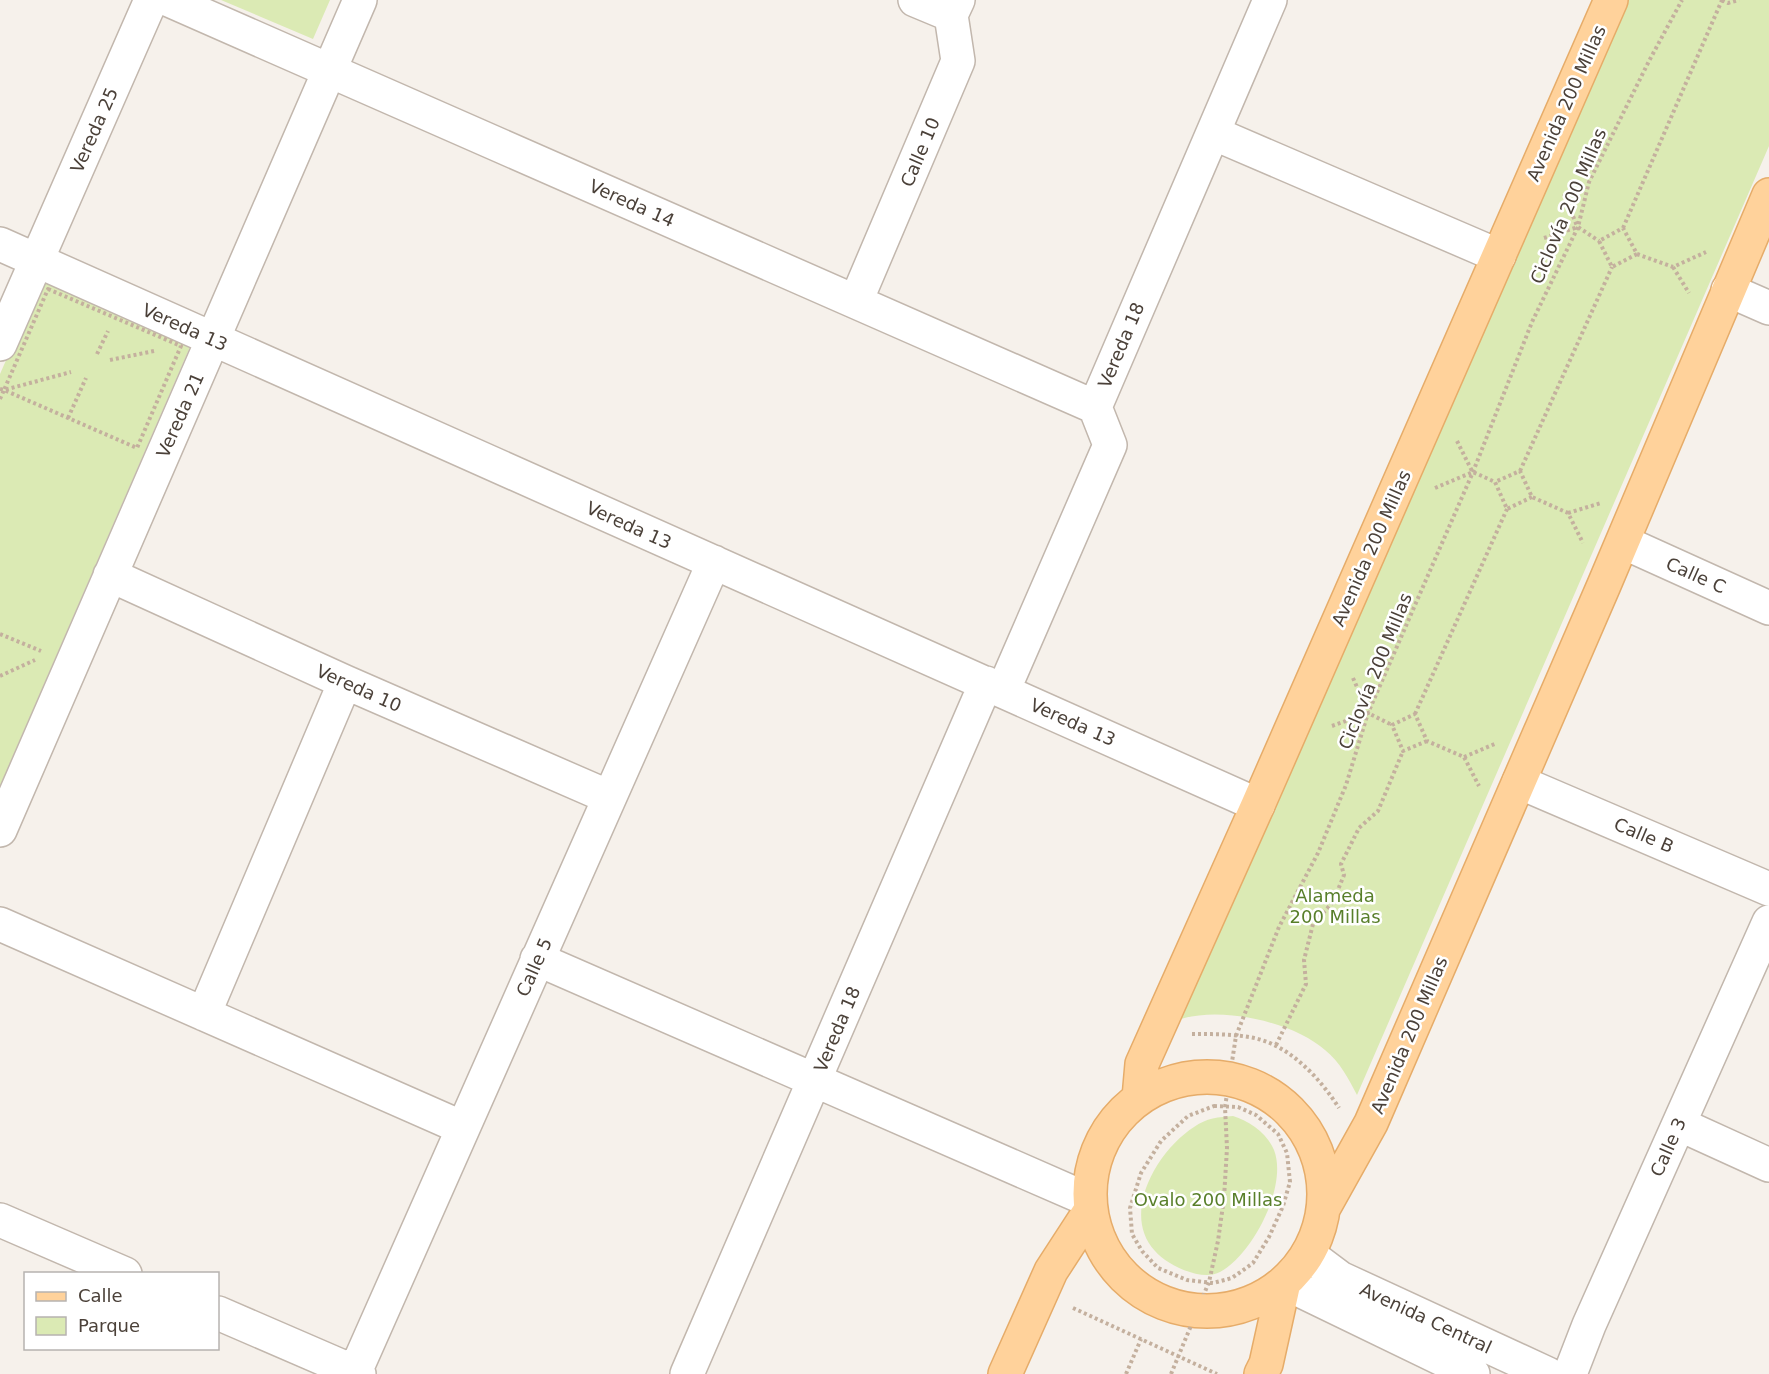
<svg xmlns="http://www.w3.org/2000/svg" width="1769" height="1374" font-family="'DejaVu Sans',sans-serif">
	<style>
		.green { fill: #dbeab4 }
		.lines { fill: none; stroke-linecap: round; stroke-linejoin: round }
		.minor-casing { stroke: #c2b7ad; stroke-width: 36 }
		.major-casing { stroke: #e6ac69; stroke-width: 36 }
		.path { stroke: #c4b09e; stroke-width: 4; stroke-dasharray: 3 3; stroke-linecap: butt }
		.minor { stroke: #fff; stroke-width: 33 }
		.major { stroke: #ffd29b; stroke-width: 33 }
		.labels { text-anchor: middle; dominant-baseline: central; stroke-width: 5; stroke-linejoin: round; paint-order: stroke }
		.street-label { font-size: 18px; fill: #4b4139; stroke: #fff }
		.park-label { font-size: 18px; fill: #587f2a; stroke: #fff }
	</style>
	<rect width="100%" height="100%" fill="#f6f1eb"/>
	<path class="green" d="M221,0H330L313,39Z
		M1625,0H1769V146L1357,1095C1348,1078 1340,1062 1325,1050C1293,1022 1222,1006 1181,1019Z
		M43,276L193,340L0,786V374Z
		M1233,1116C1249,1121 1267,1133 1274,1150C1288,1186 1253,1254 1220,1272C1202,1282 1167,1265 1155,1251C1120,1213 1158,1150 1194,1127C1206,1118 1219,1117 1233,1116Z"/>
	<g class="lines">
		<g class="minor-casing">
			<path id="minor" d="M169,0L1095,407
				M915,0L951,15
				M1213,133L1499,256
				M0,244L1258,805
				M1728,290L1769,308
				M856,301L958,61L951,15L958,0
				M0,344L151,0
				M1623,542L1769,608
				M110,575L345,682L609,797
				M1003,691L1110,445L1095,407L1270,0
				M1519,782L1769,889
				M0,830L360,0
				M0,924L463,1128
				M537,959L1089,1200
				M204,1014L345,682
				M1679,1124L1769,1165
				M0,1220L125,1274
				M1308,1254L1340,1278L1548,1374
				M1287,1284L1473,1374
				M218,1313L359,1374
				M355,1372L714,562
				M687,1374L986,683
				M1570,1374L1589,1325L1769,922"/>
		</g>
		<g class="major-casing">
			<path id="major" d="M1090 1194a117 117 0 1 1 234 0a117 117 0 1 1-234 0Z
				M1139,1098L1142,1064L1258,805L1611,0
				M1323,1209L1371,1123L1604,585L1769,195
				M1005,1374L1051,1271L1090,1211
				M1261,1374L1266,1364L1283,1287"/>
		</g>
		<path class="path" d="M1722,0L1728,3L1739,0
			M1564,194L1577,226
			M1623,228L1722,0
			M1544,238L1578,227L1599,241
			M1637,254L1612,267L1599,241L1623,228L1637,254L1673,267L1706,252
			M1673,267L1689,293
			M48,289L181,346L137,448L4,390Z
			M97,354L108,331
			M110,360L154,351
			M0,389L4,390L71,372
			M0,399L4,390
			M68,418L86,378
			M1457,441L1472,471
			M1520,471L1612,267
			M1435,488L1473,472L1495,482
			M1532,497L1507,509L1495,482L1520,471L1532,497L1568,513L1583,543
			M1568,513L1601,503
			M0,634L41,651
			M0,676L35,660
			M1353,678L1368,712
			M1415,714L1507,509
			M1332,726L1368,713L1392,725
			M1427,741L1403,751L1392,725L1415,714L1427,741L1464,757L1479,786
			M1464,757L1497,743
			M1192,1034C1211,1034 1230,1034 1249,1037C1288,1043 1319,1077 1339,1108
			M1276,1045L1306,984L1304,960L1313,924L1333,902L1344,875L1341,864L1359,828L1378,811L1403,751
			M1214,1106L1238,1107L1256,1115L1278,1134L1287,1153L1290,1182L1283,1206L1269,1237L1253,1263L1232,1278L1213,1283L1187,1280L1158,1268L1142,1251L1132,1234L1130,1208L1141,1173L1161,1141L1188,1116Z
			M1073,1308L1217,1374
			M1126,1374L1141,1339
			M1171,1374L1209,1282L1218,1241L1224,1198L1227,1148L1225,1107L1236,1036L1279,927L1318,853L1346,785L1368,713L1473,472L1532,322L1578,227L1589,182L1649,61L1682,0"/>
		<use href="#minor" class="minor"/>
		<use href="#major" class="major"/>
	</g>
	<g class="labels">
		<g class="street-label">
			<text transform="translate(1566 103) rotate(-66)">Avenida 200 Millas</text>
			<text transform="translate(94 130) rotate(-66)">Vereda 25</text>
			<text transform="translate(920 152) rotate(-67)">Calle 10</text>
			<text transform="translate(632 203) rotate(24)">Vereda 14</text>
			<text transform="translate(1568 206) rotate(-67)">Ciclovía 200 Millas</text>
			<text transform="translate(185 327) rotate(24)">Vereda 13</text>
			<text transform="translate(1121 345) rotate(-67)">Vereda 18</text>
			<text transform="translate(180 415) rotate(-66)">Vereda 21</text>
			<text transform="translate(629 525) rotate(24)">Vereda 13</text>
			<text transform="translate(1371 548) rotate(-66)">Avenida 200 Millas</text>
			<text transform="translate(1696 575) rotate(24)">Calle C</text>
			<text transform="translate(1375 671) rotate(-68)">Ciclovía 200 Millas</text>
			<text transform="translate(359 688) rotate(24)">Vereda 10</text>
			<text transform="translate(1073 722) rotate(24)">Vereda 13</text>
			<text transform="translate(1644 835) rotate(23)">Calle B</text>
			<text transform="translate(534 967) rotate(-66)">Calle 5</text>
			<text transform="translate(837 1029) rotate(-67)">Vereda 18</text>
			<text transform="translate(1409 1035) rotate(-67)">Avenida 200 Millas</text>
			<text transform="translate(1668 1147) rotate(-66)">Calle 3</text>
			<text transform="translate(1426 1318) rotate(25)">Avenida Central</text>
		</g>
		<g class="park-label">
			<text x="1335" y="895">Alameda<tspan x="1335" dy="21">200 Millas</tspan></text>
			<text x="1208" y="1199">Ovalo 200 Millas</text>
		</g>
	</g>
	<rect x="24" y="1272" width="195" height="78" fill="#ffffff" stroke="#b7b3b0" stroke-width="1.5"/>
	<rect x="36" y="1292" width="30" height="9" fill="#ffd29b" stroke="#b7b3b0" stroke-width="1.5"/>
	<text x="78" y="1302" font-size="18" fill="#4b4139">Calle</text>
	<rect x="36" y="1317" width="30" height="18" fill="#dbeab4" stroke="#b7b3b0" stroke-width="1.5"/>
	<text x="78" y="1332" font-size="18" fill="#4b4139">Parque</text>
</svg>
